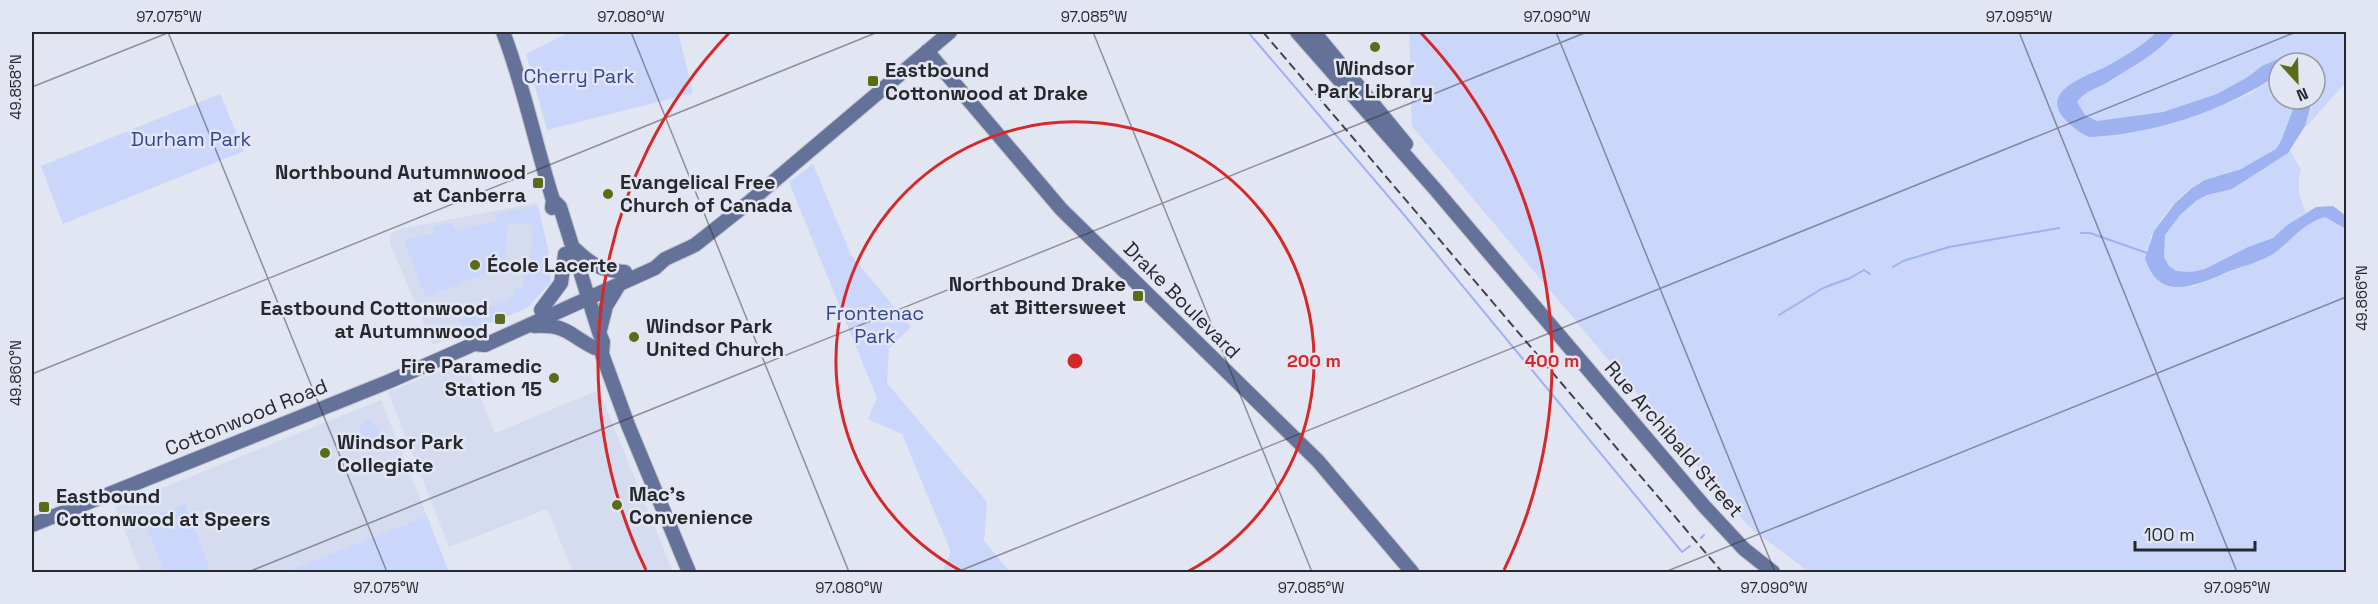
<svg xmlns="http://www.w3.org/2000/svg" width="2378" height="604" font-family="'Space Grotesk',sans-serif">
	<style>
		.built { fill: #d5dcef }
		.green { fill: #cad6fa }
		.water { fill: #9eb2f1 }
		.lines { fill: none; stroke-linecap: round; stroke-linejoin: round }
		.stream { stroke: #9eb2f1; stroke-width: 2 }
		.secondary-casing { stroke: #c0c4cf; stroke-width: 16 }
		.secondary { stroke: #647198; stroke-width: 14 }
		.rail { stroke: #43444a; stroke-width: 2; stroke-dasharray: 9 4.5; stroke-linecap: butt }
		.ticks { fill: none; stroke: #27282d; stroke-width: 1.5; stroke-opacity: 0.45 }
		.ring { fill: none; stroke: #d62828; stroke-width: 3 }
		.poi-dot { fill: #5b6c18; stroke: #e2e6f2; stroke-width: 2 }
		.labels { text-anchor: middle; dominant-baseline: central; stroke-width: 5; stroke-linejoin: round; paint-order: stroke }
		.poi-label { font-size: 20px; font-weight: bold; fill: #27282d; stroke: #e2e6f2; text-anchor: start }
		.park-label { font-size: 20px; fill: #364791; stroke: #e2e6f2 }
		.street-label { font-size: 20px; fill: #27282d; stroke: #e2e6f2 }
		.centre { fill: #d62828; stroke: #e2e6f2; stroke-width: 3 }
		.ring-label { font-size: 18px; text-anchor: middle; font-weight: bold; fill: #d62828; stroke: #e2e6f2; stroke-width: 5; stroke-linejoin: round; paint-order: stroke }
		.neatline { fill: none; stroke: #27282d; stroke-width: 2 }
		.ticks-label { font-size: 15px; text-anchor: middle; fill: #27282d }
	</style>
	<rect width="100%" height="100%" fill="#e2e6f2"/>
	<path class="built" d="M537,203L548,249L551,282L527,308L433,345L390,244V237L394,232L404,228Z
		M465,361L495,433L599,390L673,572H573L547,509L449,547L388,392Z
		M381,400L427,516L285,572H141L115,507Z"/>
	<path class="green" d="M570,32H678L693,93L547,130L526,54Z
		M1409,32H2157C2141,46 2124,57 2105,67C2092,74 2079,78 2067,87L2072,126H2158L2215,109L2251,93L2279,74V99H2297C2292,112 2285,141 2275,150C2256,166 2230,171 2207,180C2182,189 2162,215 2150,238C2150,245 2147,247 2146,252C2143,264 2153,274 2160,282L2192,287L2271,255L2312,221L2325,217L2346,229V572H1814L1805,569L1748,526L1412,126Z
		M2175,32H2342L2346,41V82L2306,127L2305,126L2315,99L2317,82L2315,63H2309L2304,59L2283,57L2254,71L2246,78L2217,95L2163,112L2097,121L2085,115L2077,102C2085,91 2096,89 2108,82C2131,67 2158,53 2175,32Z
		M220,94L244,151L63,224L41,166Z
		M2290,150L2301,170C2296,185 2299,197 2306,212L2273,238L2248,247L2206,269L2191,272L2176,271L2169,266L2164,257L2165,235L2180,215L2196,201L2207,195L2232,189Z
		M813,164L851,255L911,327L889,348L887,383L987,502L984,541L1010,572H942L951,552L902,434L868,419L877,398L789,182Z
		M538,206L548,249L551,282L527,308L465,333L459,319L515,297L513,291L523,286L524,263H530L533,225L508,223L505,266L426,297L405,244L407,239L434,234L433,226L452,223L454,230L497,222L495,214Z
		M370,419L382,436L370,444L358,428Z
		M185,504L211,572H164L144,520Z
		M427,516L449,572H285Z"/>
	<path class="water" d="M2157,32H2175C2158,54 2131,67 2108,82C2096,89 2085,91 2077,102L2085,115L2097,121L2163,112L2217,94L2246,78L2262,66L2283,57H2301L2309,63H2279V74C2224,111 2155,134 2089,137C2078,132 2070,125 2063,117C2040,89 2091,75 2107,66C2125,56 2142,46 2157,32Z
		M2297,99H2313L2305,126L2288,153L2232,189L2207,195L2196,201L2180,215L2165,235L2164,257L2169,266L2176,271L2191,272L2205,269L2248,247L2273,238L2286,226L2316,207L2333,206L2346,216V229L2325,217C2303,223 2291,241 2273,254C2260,262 2243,266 2230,271C2199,284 2159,305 2145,258L2154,231L2175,203L2192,188L2205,180L2241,169L2276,149L2281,141Z"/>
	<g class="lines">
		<path class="stream" d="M1248,32L1400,210L1682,552L1690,546
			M2081,233H2090L2147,253
			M1893,267L1903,261L1949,247L2059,228
			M1779,315L1823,288L1850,278L1864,270L1870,274
			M1701,538L1704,535"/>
		<g class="secondary-casing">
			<path id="secondary" d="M503,32C524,86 535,144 553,200L552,208
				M1297,32L1435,189L1704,506L1744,549L1773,572
				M1314,32L1406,144
				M927,51L1061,209L1318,461L1412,572
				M553,200L560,207L599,332L603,342L602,354L628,425L689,572
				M575,249C593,266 600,270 625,272
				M541,310L561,283L565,254
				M534,326C569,324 569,336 595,348
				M600,330L606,306L620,283
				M32,525L390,381L474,344L485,345L655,268L665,259L695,245L748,203L950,32"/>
		</g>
		<use href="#secondary" class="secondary"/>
		<path class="rail" d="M1263,32L1722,572"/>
	</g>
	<path class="ticks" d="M168,32L387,572M631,32L849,572M1093,32L1312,572M1556,32L1775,572M2019,32L2237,572M32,87L170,32M32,374L878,32M248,572L1587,32M957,572L2296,32M1665,572L2346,297"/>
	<g class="ring">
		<path d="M963 572A239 239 0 1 1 1187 572"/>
		<path d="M646 570A477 477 0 0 1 729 33M1421 33A477 477 0 0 1 1504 570"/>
	</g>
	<g class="poi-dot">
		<circle cx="1375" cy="47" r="6"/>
		<rect x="867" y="75" width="12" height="12" rx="3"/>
		<rect x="532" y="177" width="12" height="12" rx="3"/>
		<circle cx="608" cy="194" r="6"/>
		<circle cx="475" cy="265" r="6"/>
		<rect x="1132" y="290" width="12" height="12" rx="3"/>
		<rect x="494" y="313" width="12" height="12" rx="3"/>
		<circle cx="634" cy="337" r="6"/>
		<circle cx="554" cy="378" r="6"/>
		<circle cx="325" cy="453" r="6"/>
		<circle cx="617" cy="505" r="6"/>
		<rect x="38" y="501" width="12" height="12" rx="3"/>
	</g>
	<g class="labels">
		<g class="poi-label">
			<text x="1375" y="68" text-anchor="middle">Windsor<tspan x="1375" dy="23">Park Library</tspan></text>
			<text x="885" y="70">Eastbound<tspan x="885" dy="23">Cottonwood at Drake</tspan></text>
			<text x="526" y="172" text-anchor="end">Northbound Autumnwood<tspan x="526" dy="23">at Canberra</tspan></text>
			<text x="620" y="182">Evangelical Free<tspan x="620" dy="23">Church of Canada</tspan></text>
			<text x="487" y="265">École Lacerte</text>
			<text x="1126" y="284" text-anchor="end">Northbound Drake<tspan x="1126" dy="23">at Bittersweet</tspan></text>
			<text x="488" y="308" text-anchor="end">Eastbound Cottonwood<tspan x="488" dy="23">at Autumnwood</tspan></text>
			<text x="646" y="326">Windsor Park<tspan x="646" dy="23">United Church</tspan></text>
			<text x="542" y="366" text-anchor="end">Fire Paramedic<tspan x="542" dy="23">Station 15</tspan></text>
			<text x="337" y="442">Windsor Park<tspan x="337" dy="23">Collegiate</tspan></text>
			<text x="629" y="494">Mac's<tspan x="629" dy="23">Convenience</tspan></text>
			<text x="56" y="496">Eastbound<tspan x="56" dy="23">Cottonwood at Speers</tspan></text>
		</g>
		<g class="park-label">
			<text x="579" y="76">Cherry Park</text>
			<text x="191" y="139">Durham Park</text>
			<text x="875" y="313">Frontenac<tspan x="875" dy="23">Park</tspan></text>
		</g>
		<g class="street-label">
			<text transform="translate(1182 300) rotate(45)">Drake Boulevard</text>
			<text transform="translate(246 417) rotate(-22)">Cottonwood Road</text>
			<text transform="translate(1674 439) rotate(49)">Rue Archibald Street</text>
		</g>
	</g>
	<circle cx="1075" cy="361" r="9" class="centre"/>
	<g class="ring-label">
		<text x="1314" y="367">200 m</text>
		<text x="1552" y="367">400 m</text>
	</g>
	<rect width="2378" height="604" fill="none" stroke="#e2e6f2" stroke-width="66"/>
	<g transform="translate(2297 81) rotate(158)"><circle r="28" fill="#e2e6f2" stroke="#979aa3" stroke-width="1.5"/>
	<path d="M0-4.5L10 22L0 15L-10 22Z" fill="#5b6c18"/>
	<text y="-9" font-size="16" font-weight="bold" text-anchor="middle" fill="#27282d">N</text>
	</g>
	<path d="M2135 541v9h120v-9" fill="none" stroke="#27282d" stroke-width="3"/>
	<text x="2144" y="541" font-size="18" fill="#27282d" stroke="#e2e6f2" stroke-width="4.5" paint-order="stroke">100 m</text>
	<rect x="33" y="33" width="2312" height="538" class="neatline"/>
	<g class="ticks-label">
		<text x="169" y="22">97.075°W</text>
		<text x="631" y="22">97.080°W</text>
		<text x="1094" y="22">97.085°W</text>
		<text x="1557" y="22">97.090°W</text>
		<text x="2019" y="22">97.095°W</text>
		<text transform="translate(16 87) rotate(-90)" y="5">49.858°N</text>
		<text transform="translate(2362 298) rotate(-90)" y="5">49.866°N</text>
		<text transform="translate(16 373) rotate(-90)" y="5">49.860°N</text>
		<text x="386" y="593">97.075°W</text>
		<text x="849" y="593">97.080°W</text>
		<text x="1311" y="593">97.085°W</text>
		<text x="1774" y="593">97.090°W</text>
		<text x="2237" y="593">97.095°W</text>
	</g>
</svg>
